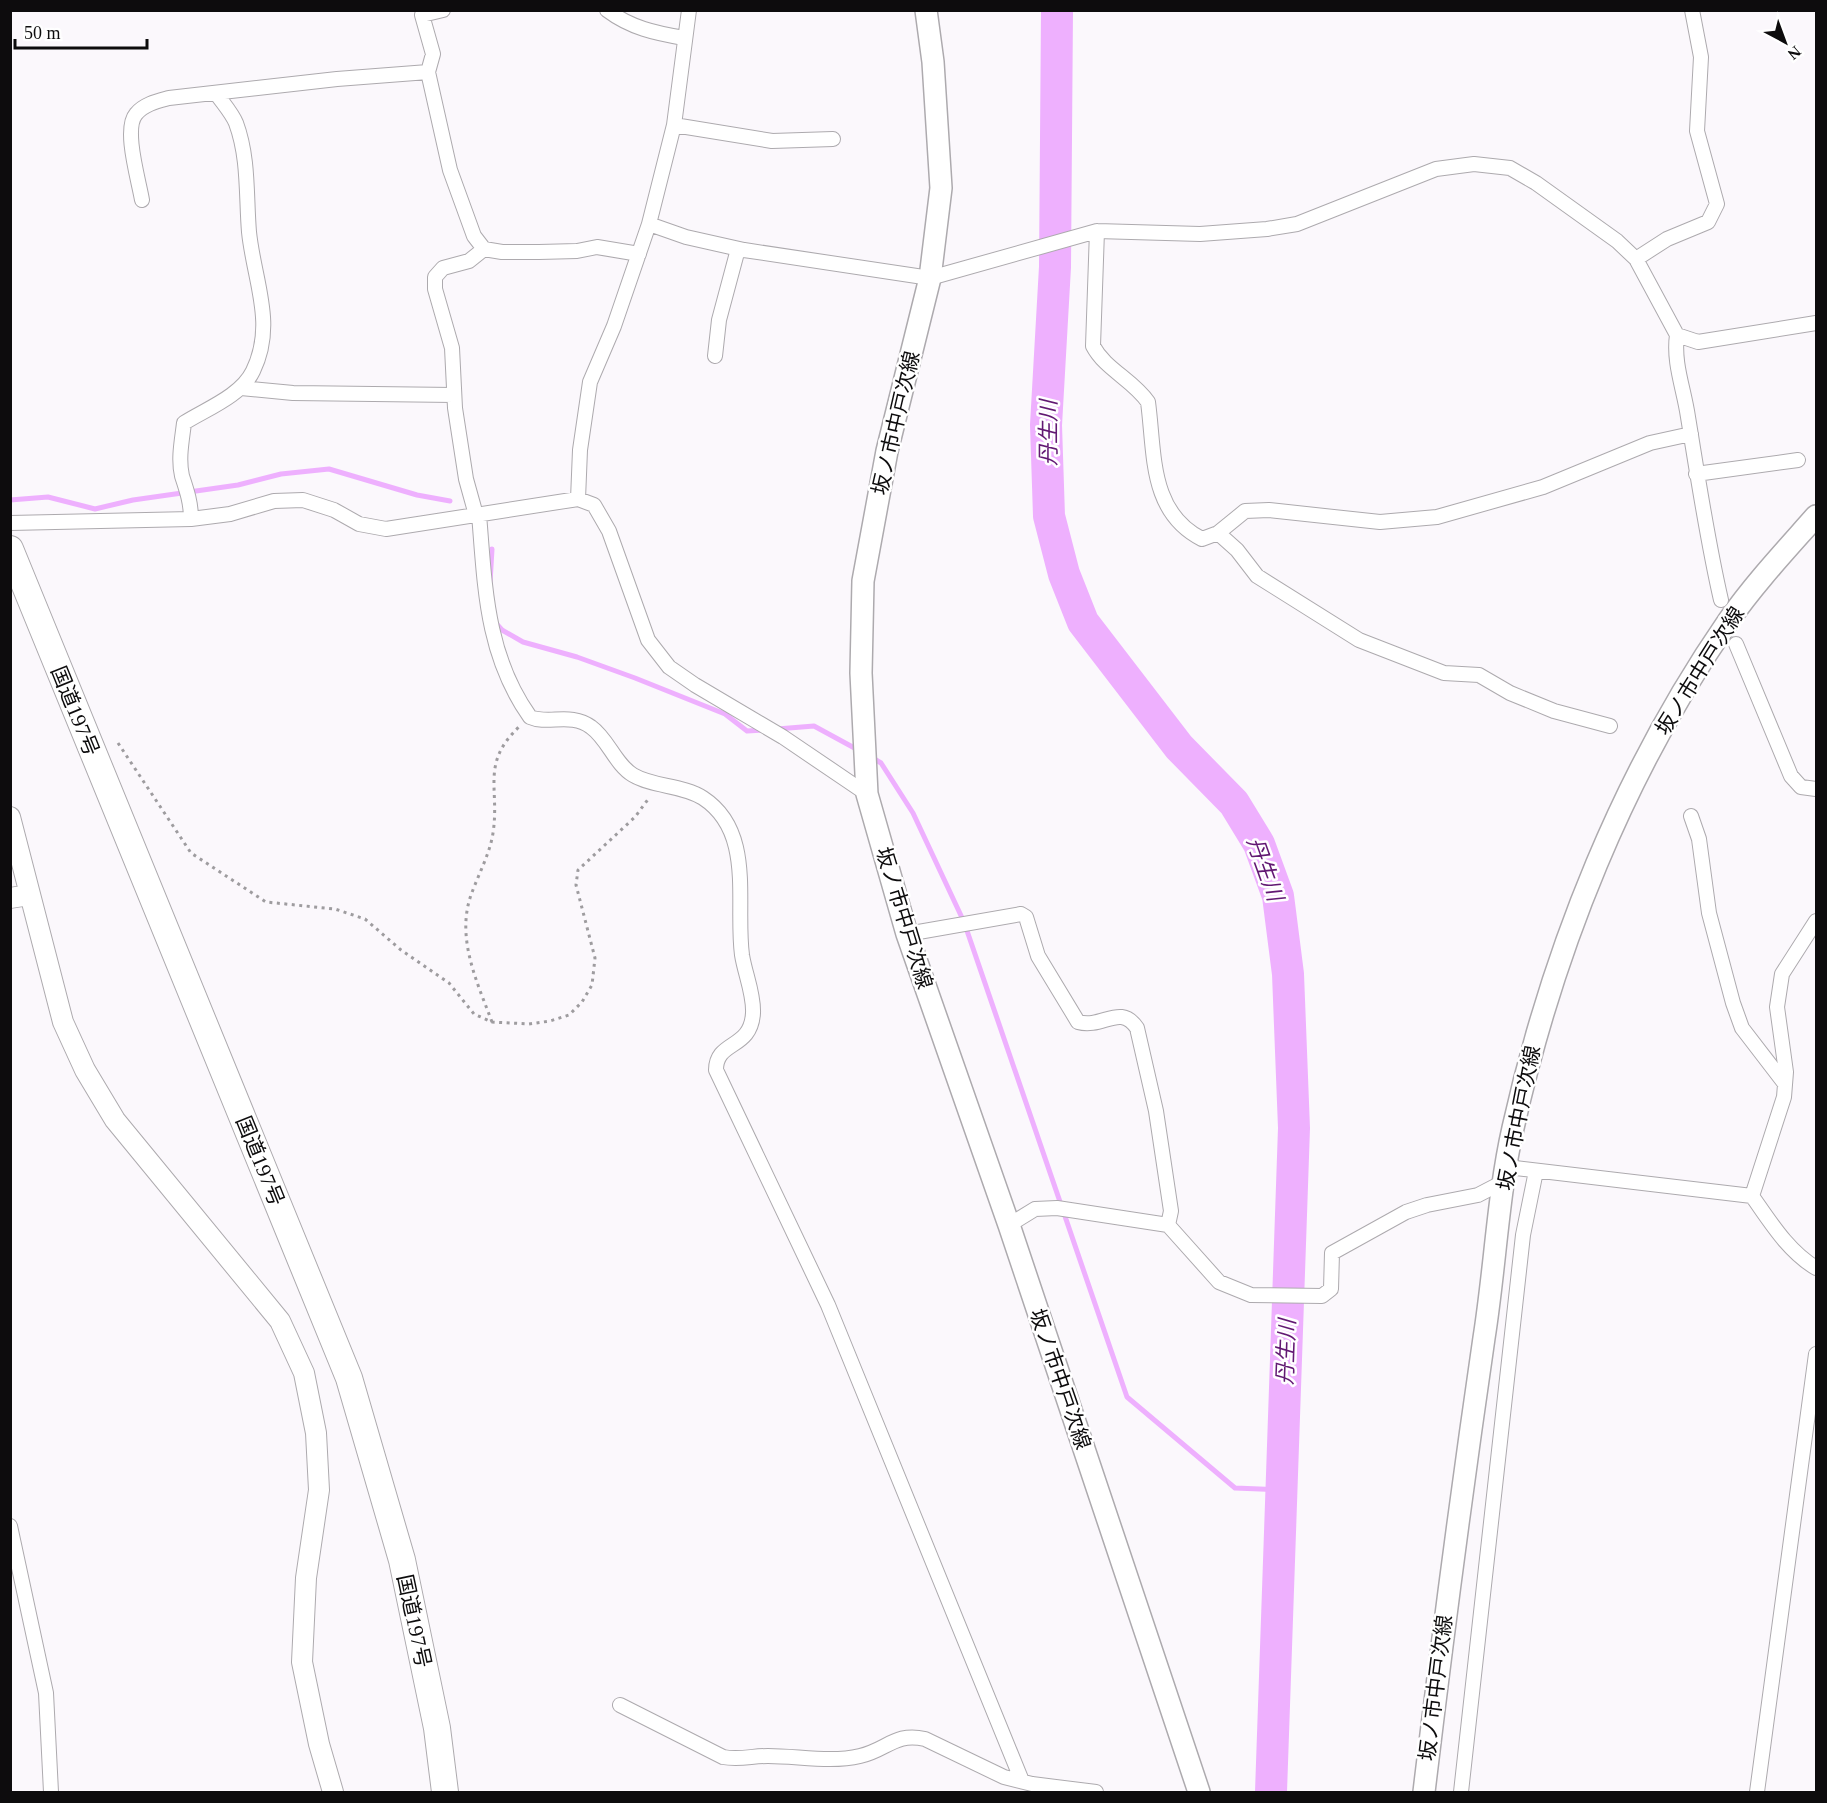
<svg xmlns="http://www.w3.org/2000/svg" width="1827" height="1803" font-family="'Times New Roman','Noto Sans JP',serif">
	<style>
		.lines { fill: none; stroke-linecap: round; stroke-linejoin: round }
		.stream { stroke: #eeb0fe; stroke-width: 5 }
		.river { stroke: #eeb0fe; stroke-width: 32 }
		.street-casing { stroke: #adaaae; stroke-width: 16 }
		.secondary-casing { stroke: #adaaae; stroke-width: 22 }
		.primary-casing { stroke: #adaaae; stroke-width: 24 }
		.highway-casing { stroke: #adaaae; stroke-width: 28 }
		.path { stroke: #9e9c9f; stroke-width: 3; stroke-dasharray: 3 4.5; stroke-linecap: butt }
		.street { stroke: #fff; stroke-width: 14 }
		.secondary { stroke: #fff; stroke-width: 20 }
		.primary { stroke: #fff; stroke-width: 21 }
		.highway { stroke: #fff; stroke-width: 26 }
		.labels { text-anchor: middle; dominant-baseline: central; stroke-width: 5; stroke-linejoin: round; paint-order: stroke }
		.street-label { font-size: 21px; fill: #0d0c0d; stroke: #fff }
		.water-label { font-size: 22px; font-style: italic; fill: #621873; stroke: #fff }
	</style>
	<rect width="100%" height="100%" fill="#fbf8fc"/>
	<g class="lines">
		<path class="stream" d="M10,500L48,497L95,509L133,500L238,485L281,474L329,469L417,495L450,501
			M490,583L492,549
			M494,621L502,630L523,642L577,657L635,678L725,714L747,731L765,730
			M777,729L814,726L860,751
			M871,757L881,763L913,813L964,922L1127,1397L1235,1488L1283,1490"/>
		<path class="river" d="M1057,10L1055,267L1046,425L1049,516L1064,574L1083,622L1179,747L1234,803L1259,844L1278,896L1288,974L1294,1128L1271,1792"/>
		<g class="street-casing">
			<path id="street" d="M443,10L422,15L433,54L428,72L450,170L474,236L484,249L502,252H539L577,251L597,247L639,254
				M607,10C631,28 655,33 684,38
				M674,125L772,141L833,139
				M142,200C139,181 123,129 136,114C144,104 158,101 169,98L337,79L428,72
				M649,224L686,237L744,250L930,278L1097,231L1200,234L1267,229L1297,224L1436,169L1474,164L1510,168L1536,183L1617,241L1636,259L1677,335L1698,342L1816,323
				M1097,231L1093,346C1105,369 1133,380 1148,402C1155,454 1149,512 1202,539L1218,533L1245,511L1269,510L1380,522L1437,517L1543,487L1650,443L1691,434
				M1636,259L1667,239L1708,222L1717,204L1697,131L1701,57L1692,10
				M1677,335C1673,363 1684,389 1688,417C1698,478 1707,539 1721,600
				M715,356L719,320L738,249
				M241,388L293,393L454,395
				M1696,474L1798,460
				M578,499L580,450L590,382L614,326L649,224L674,125L689,10
				M479,514C485,587 486,655 530,717C548,725 571,712 591,727C608,739 615,764 633,775C653,787 683,785 703,798C755,832 735,903 742,955C745,974 754,994 753,1013C751,1050 716,1040 716,1070L828,1305L1022,1781
				M476,515L466,479L455,408L452,348L435,289V277L443,268L469,261L484,249
				M191,519C191,503 187,491 182,476C178,459 182,440 184,423C206,409 241,396 253,371C276,324 254,281 249,232C246,196 249,158 236,123C232,113 222,102 216,93
				M10,523L191,519L230,514L274,501L303,500L334,510L359,524L386,529L578,499L594,505L609,531L648,640L669,667L695,685L783,737L867,794
				M1218,533L1237,550L1257,576L1359,640L1444,673L1479,675L1510,693L1554,711L1610,726
				M1736,644L1791,776L1801,787L1816,789
				M1691,816L1699,839L1709,913L1733,1003L1742,1028L1785,1084
				M1816,921L1782,974L1777,1007L1786,1072L1784,1097L1752,1196C1771,1223 1788,1251 1816,1268
				M907,934L1021,914L1026,917L1038,956L1078,1022C1103,1029 1120,1003 1137,1028L1156,1111L1171,1211L1168,1225
				M1507,1167L1752,1196
				M1009,1225L1035,1209L1057,1208L1168,1225L1219,1282L1251,1295L1322,1296L1331,1289L1332,1253L1406,1212L1427,1205L1478,1195L1505,1181
				M10,1526L46,1693L51,1792
				M620,1705L723,1757C739,1760 752,1756 768,1756C798,1756 831,1763 860,1756C887,1750 895,1732 925,1739L1004,1777L1032,1784L1096,1792
				M1461,1792L1523,1235L1536,1171
				M1757,1792L1816,1354"/>
		</g>
		<g class="secondary-casing">
			<path id="secondary" d="M10,817L63,1022L85,1070L115,1120L280,1321L304,1373L316,1433L319,1490L306,1578L302,1662L319,1744L333,1792
				M10,898L29,895"/>
		</g>
		<g class="primary-casing">
			<path id="primary" d="M926,10L933,62L941,188L930,278L887,451L863,581L861,673L867,794L907,934L1009,1225L1199,1792
				M1424,1792C1442,1641 1462,1489 1484,1338C1495,1269 1498,1194 1513,1128C1553,949 1624,772 1729,620C1755,583 1786,550 1816,516"/>
		</g>
		<g class="highway-casing">
			<path id="highway" d="M10,549L349,1378L402,1560L437,1728L445,1792"/>
		</g>
		<path class="path" d="M118,743L191,853L266,902L335,909L365,919L401,950L449,983L474,1014L492,1022L529,1024L550,1021L569,1015L582,1002L592,985L595,958L576,885L578,870L635,817L649,798
			M492,1022C477,982 457,940 470,898C477,877 490,854 493,833C500,788 480,763 520,726"/>
		<use href="#street" class="street"/>
		<use href="#secondary" class="secondary"/>
		<use href="#primary" class="primary"/>
		<use href="#highway" class="highway"/>
	</g>
	<g class="labels">
		<g class="street-label">
			<text transform="translate(896 423) rotate(-77)">坂ノ市中戸次線</text>
			<text transform="translate(1700 671) rotate(-58)">坂ノ市中戸次線</text>
			<text transform="translate(75 711) rotate(68)">国道197号</text>
			<text transform="translate(904 918) rotate(73)">坂ノ市中戸次線</text>
			<text transform="translate(1519 1118) rotate(-79)">坂ノ市中戸次線</text>
			<text transform="translate(260 1161) rotate(68)">国道197号</text>
			<text transform="translate(1060 1379) rotate(71)">坂ノ市中戸次線</text>
			<text transform="translate(414 1621) rotate(78)">国道197号</text>
			<text transform="translate(1436 1688) rotate(-83)">坂ノ市中戸次線</text>
		</g>
		<g class="water-label">
			<text transform="translate(1048 433) rotate(-90)">丹生川</text>
			<text transform="translate(1265 869) rotate(70)">丹生川</text>
			<text transform="translate(1286 1352) rotate(-88)">丹生川</text>
		</g>
	</g>
	<rect width="1827" height="1803" fill="none" stroke="#0d0c0d" stroke-width="24"/>
	<g transform="translate(1785 42) rotate(139)" stroke="#ffffff" stroke-width="4.5" paint-order="stroke">
	<path d="M0-4.5L10 22L0 15L-10 22Z" fill="#0d0c0d"/>
	<text y="-9" font-size="16" font-weight="bold" text-anchor="middle" fill="#0d0c0d">N</text>
	</g>
	<path d="M15 39v9h132v-9" fill="none" stroke="#0d0c0d" stroke-width="3"/>
	<text x="24" y="39" font-size="18" fill="#0d0c0d" stroke="#ffffff" stroke-width="4.5" paint-order="stroke">50 m</text>
</svg>
